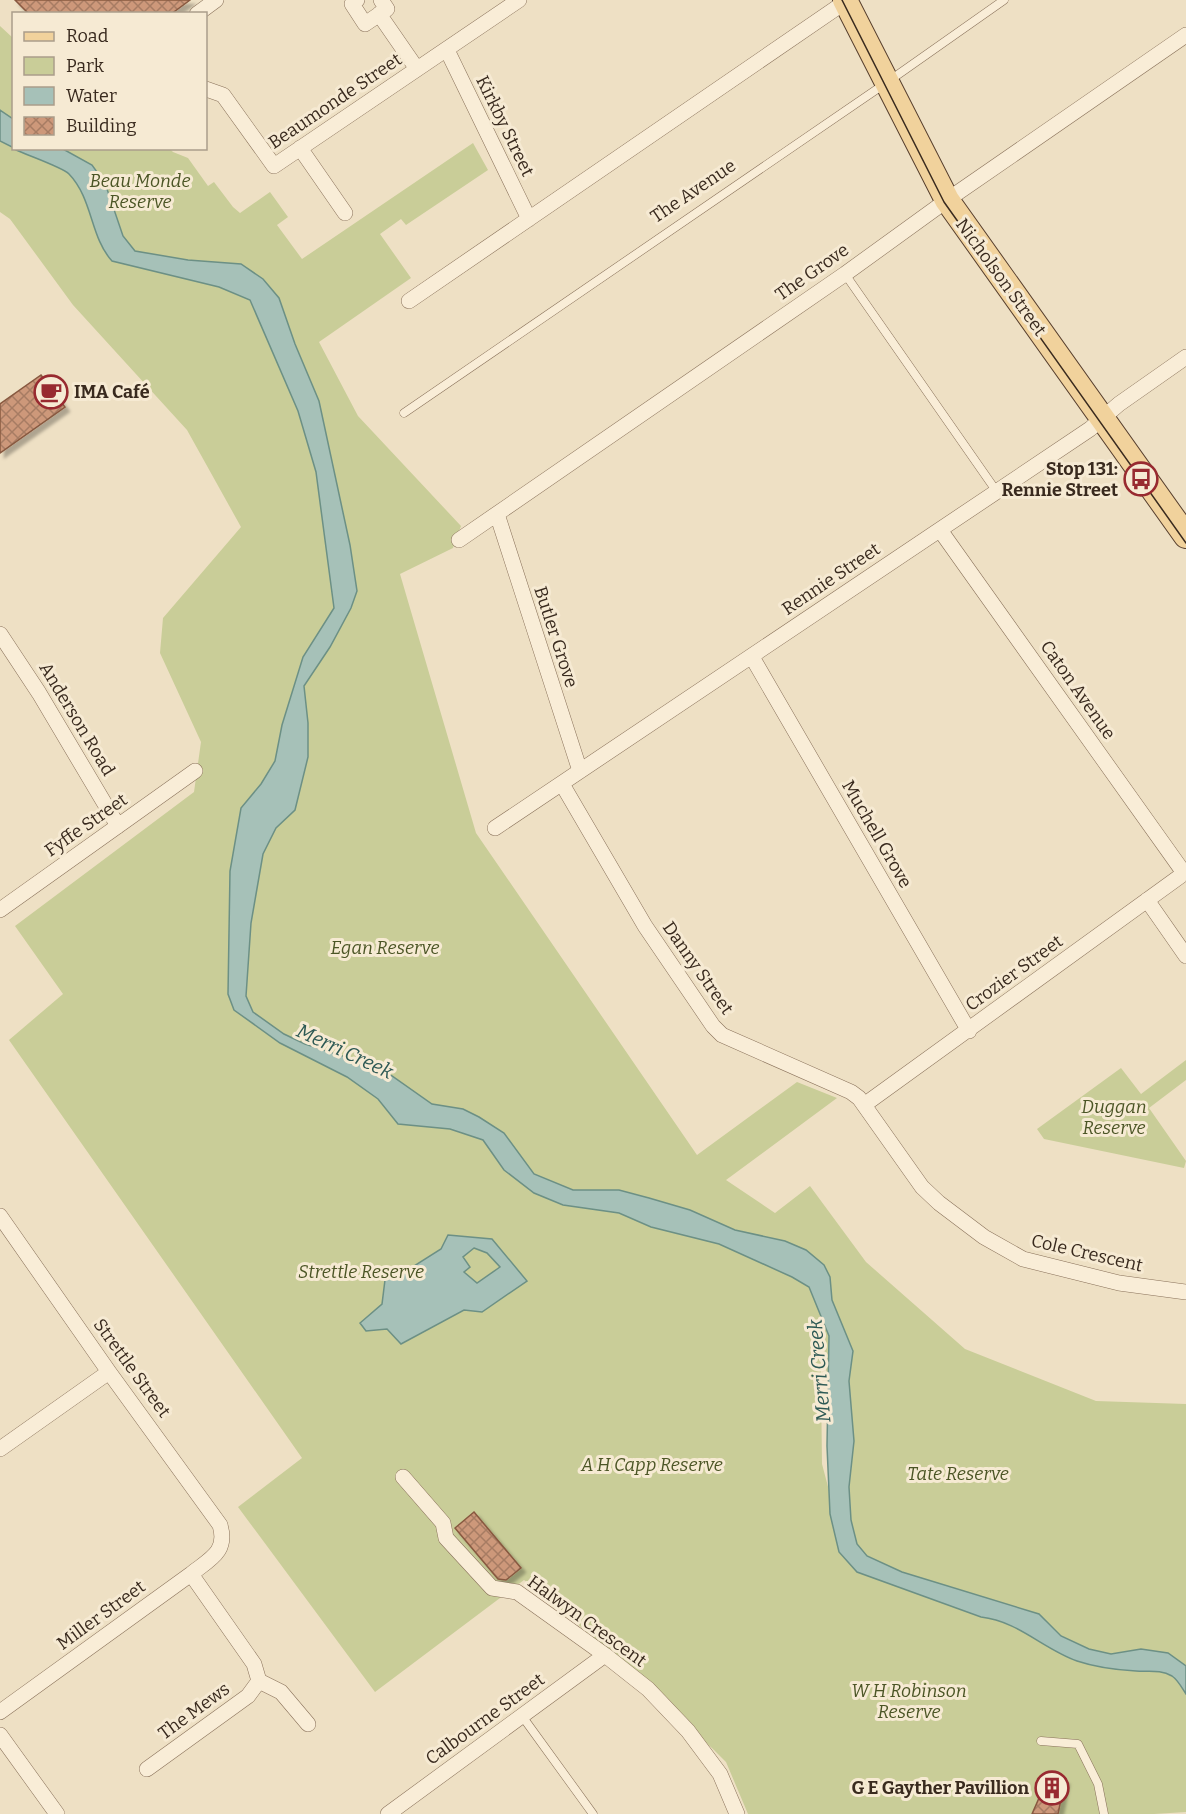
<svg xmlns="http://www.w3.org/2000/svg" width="1186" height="1814" font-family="Bitter,serif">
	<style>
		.park { fill: #c9cd98; fill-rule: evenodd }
		.water { fill: #a6c1b8; stroke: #6c9085; stroke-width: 1.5; fill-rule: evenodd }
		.building { fill: url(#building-cross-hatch); stroke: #885940; stroke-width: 1.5; filter: url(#shadow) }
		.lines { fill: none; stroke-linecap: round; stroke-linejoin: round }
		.service-casing { stroke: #89715a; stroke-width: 9 }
		.minor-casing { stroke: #89715a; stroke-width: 16 }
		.primary-casing { stroke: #573f2e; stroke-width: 26 }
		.service { stroke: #f9edd7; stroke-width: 8 }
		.minor { stroke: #f9edd7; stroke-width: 15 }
		.primary { stroke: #f1d29c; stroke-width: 24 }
		.tram { stroke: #392a1e; stroke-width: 1.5 }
		.labels { text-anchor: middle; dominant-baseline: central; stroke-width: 6; stroke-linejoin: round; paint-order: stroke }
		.street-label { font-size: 18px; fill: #392a1e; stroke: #f6ead3 }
		.park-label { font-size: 18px; font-style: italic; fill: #4b5525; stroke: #f6ead3 }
		.poi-label { font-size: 18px; font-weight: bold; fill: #392a1e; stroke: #f6ead3; text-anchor: end }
		.water-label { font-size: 20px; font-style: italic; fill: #2d5954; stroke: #f6ead3 }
	</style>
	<defs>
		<pattern id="building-cross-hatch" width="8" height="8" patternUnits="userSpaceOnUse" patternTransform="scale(1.5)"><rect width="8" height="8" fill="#cd987a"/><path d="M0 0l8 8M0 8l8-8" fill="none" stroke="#a77c63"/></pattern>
		<filter id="shadow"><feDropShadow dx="4.5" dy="4.5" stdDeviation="1.5" flood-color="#0004"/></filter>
	</defs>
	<rect width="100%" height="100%" fill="#eee0c4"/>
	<path class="park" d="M0,26L13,38L14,148L170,149L173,152L188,158L208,186L214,182L233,207L240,213L270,192L288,217L277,225L302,259L473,143L488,170L406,225L401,219L380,234L411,278L319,342L358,416L461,526L453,548L400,574L476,833L697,1155L797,1082L837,1098L726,1180L775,1213L810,1186L866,1262L965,1349L1096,1401L1186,1404V1812L1154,1814H748L726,1762L714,1750L570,1617L524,1580L375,1692L238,1507L302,1458L9,1040L63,994L15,926L194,792L201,742L160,653L163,618L241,527L187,430L73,305L10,219L0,212ZM820,1298L840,1532L822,1464Z
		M1186,1060V1080L1149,1108L1186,1161L1184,1168L1044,1139L1037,1129L1121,1068L1141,1094Z"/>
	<path class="water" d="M0,110L13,119L14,148L0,141Z
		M14,149H63L92,165L105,183L123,236L135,251L188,260L241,264L263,279L279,298L295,344L319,401L350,545L357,591L351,608L330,647L304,686L308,723V757L295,810L276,828L263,854L251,923L246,996L253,1012L284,1034L305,1044L367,1064L392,1076L432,1104L463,1109L479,1117L504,1133L534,1174L573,1190H619L649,1198L690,1210L735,1230L785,1241L806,1250L824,1265L830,1277L832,1300L853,1351L849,1381L854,1441L849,1487L851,1520L857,1544L867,1556L902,1572L1039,1614L1061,1636L1089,1649L1111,1654L1141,1649L1168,1653L1186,1666V1694C1182,1688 1178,1680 1172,1676C1160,1669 1149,1672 1136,1671C1117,1670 1095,1667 1077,1661C1043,1649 1018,1621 981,1617L857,1572L839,1552L830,1514L827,1446L829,1336L809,1287L792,1277L719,1244L651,1227L619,1213L563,1205L534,1193L504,1170L483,1140L450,1129L398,1124L378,1099L347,1077L280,1043L234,1010L228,994L230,871L241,808L261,784L275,761L282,725L303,657L334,608L316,472L298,411L250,300L219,287L112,261C90,237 93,199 69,174C62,167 26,155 14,149Z
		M448,1235L492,1239L527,1281L482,1312L464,1310L401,1344L387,1329L366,1331L360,1323L382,1304L385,1280L393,1275L403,1273L441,1249ZM474,1248L487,1253L500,1267L477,1283L464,1272L470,1267L463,1257Z"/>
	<path class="building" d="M15,0H190L171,14H29Z
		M41,375L65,407L0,453V404Z
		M474,1512L521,1568L506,1580L498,1579L455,1528Z
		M1042,1776L1065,1780L1058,1814H1032L1039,1798Z"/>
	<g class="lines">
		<g class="service-casing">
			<path id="service" d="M845,274L997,492
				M404,413L886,83L1004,0
				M522,1716L593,1814
				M1041,1741L1078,1744L1098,1784L1104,1814"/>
		</g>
		<g class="minor-casing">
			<path id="minor" d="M357,0L352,4L365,24L387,9L381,0
				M197,14L216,0
				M379,14L417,69
				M447,50L529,219
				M206,89L223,95L274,166L519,0
				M300,148L345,213
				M409,301L848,0
				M497,514L580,771
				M940,530L1184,873
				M459,540L845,274L950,198L1186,35
				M0,634L39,693L118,826
				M752,657L969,1031
				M562,784L645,926L713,1026L722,1035L851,1092L859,1098L922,1187L939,1203L984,1237L1023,1259L1119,1283L1186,1292
				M495,828L1090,429L1119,404L1186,357
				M1147,900L1186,956
				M0,910L195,771
				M864,1105L1186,872
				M0,1216L109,1372L220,1525C228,1552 210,1559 191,1574L0,1712
				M0,1449L109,1372
				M403,1477L443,1523L446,1538L492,1588L517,1592L605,1655L648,1689L688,1731L720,1774L737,1814
				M191,1574L254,1664L259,1681
				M259,1681L281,1692L308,1724
				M0,1735L57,1814
				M147,1769L248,1696L259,1681
				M388,1814L605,1655"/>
		</g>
		<g class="primary-casing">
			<path id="primary" d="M845,0L947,200L1186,536"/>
		</g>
		<use href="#service" class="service"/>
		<use href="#minor" class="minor"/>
		<use href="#primary" class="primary"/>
		<path class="tram" d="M842,0L944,202L1186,543"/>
	</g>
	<defs>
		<g id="cafe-ring" transform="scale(1.725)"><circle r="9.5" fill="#f6ead3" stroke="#982a30" stroke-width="1.5"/><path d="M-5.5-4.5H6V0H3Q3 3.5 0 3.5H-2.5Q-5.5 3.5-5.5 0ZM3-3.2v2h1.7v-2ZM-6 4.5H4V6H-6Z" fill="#982a30"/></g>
		<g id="bus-ring" transform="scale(1.725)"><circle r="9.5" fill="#f6ead3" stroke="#982a30" stroke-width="1.5"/><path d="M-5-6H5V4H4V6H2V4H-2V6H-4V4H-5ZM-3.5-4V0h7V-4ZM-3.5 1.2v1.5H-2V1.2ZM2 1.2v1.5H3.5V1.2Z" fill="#982a30"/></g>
		<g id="building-ring" transform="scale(1.725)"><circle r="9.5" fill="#f6ead3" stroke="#982a30" stroke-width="1.5"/><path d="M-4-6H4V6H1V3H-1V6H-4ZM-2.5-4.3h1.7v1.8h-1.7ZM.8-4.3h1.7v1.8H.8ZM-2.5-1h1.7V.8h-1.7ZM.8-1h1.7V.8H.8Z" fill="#982a30"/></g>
	</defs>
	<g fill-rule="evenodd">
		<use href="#cafe-ring" x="51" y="392"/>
		<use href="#bus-ring" x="1141" y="479"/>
		<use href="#building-ring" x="1052" y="1788"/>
	</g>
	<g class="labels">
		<g class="street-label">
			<text transform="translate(335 101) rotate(-34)">Beaumonde Street</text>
			<text transform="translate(505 126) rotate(64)">Kirkby Street</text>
			<text transform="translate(693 191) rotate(-34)">The Avenue</text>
			<text transform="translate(812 272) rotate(-35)">The Grove</text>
			<text transform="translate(1001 277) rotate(54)">Nicholson Street</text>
			<text transform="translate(831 579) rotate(-34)">Rennie Street</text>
			<text transform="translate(556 637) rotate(72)">Butler Grove</text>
			<text transform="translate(1078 690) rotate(55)">Caton Avenue</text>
			<text transform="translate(77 719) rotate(59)">Anderson Road</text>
			<text transform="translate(86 825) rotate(-35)">Fyffe Street</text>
			<text transform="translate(877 834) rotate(60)">Muchell Grove</text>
			<text transform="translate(698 968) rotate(55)">Danny Street</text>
			<text transform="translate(1014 973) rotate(-36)">Crozier Street</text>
			<text transform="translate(1087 1253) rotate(13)">Cole Crescent</text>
			<text transform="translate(132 1368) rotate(54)">Strettle Street</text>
			<text transform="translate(101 1615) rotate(-36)">Miller Street</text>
			<text transform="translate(587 1621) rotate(36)">Halwyn Crescent</text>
			<text transform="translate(194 1711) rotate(-36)">The Mews</text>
			<text transform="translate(485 1719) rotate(-36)">Calbourne Street</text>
		</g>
		<g class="park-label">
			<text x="140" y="181">Beau Monde<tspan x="140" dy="21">Reserve</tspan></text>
			<text x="385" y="948">Egan Reserve</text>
			<text x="1114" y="1107">Duggan<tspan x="1114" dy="21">Reserve</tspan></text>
			<text x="361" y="1272">Strettle Reserve</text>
			<text x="652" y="1465">A H Capp Reserve</text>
			<text x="958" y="1474">Tate Reserve</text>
			<text x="909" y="1691">W H Robinson<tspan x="909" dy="21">Reserve</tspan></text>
		</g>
		<g class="poi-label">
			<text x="74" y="392" text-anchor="start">IMA Café</text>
			<text x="1118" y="469">Stop 131:<tspan x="1118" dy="21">Rennie Street</tspan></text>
			<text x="1029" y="1788">G E Gayther Pavillion</text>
		</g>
		<g class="water-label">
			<text transform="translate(345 1051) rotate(25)">Merri Creek</text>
			<text transform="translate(819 1371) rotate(-95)">Merri Creek</text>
		</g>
	</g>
	<rect x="12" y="12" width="195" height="138" fill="#f6ead3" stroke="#aa9d8b" stroke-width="1.5"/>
	<rect x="24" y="32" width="30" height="9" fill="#f1d29c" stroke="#aa9d8b" stroke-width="1.5"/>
	<text x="66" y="42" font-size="18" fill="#392a1e">Road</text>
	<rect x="24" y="57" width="30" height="18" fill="#c9cd98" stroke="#aa9d8b" stroke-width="1.5"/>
	<text x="66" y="72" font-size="18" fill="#392a1e">Park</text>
	<rect x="24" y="87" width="30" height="18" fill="#a6c1b8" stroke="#aa9d8b" stroke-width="1.5"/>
	<text x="66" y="102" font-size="18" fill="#392a1e">Water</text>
	<rect x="24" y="117" width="30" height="18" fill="url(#building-cross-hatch)" stroke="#aa9d8b" stroke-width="1.5"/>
	<text x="66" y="132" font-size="18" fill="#392a1e">Building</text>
</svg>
